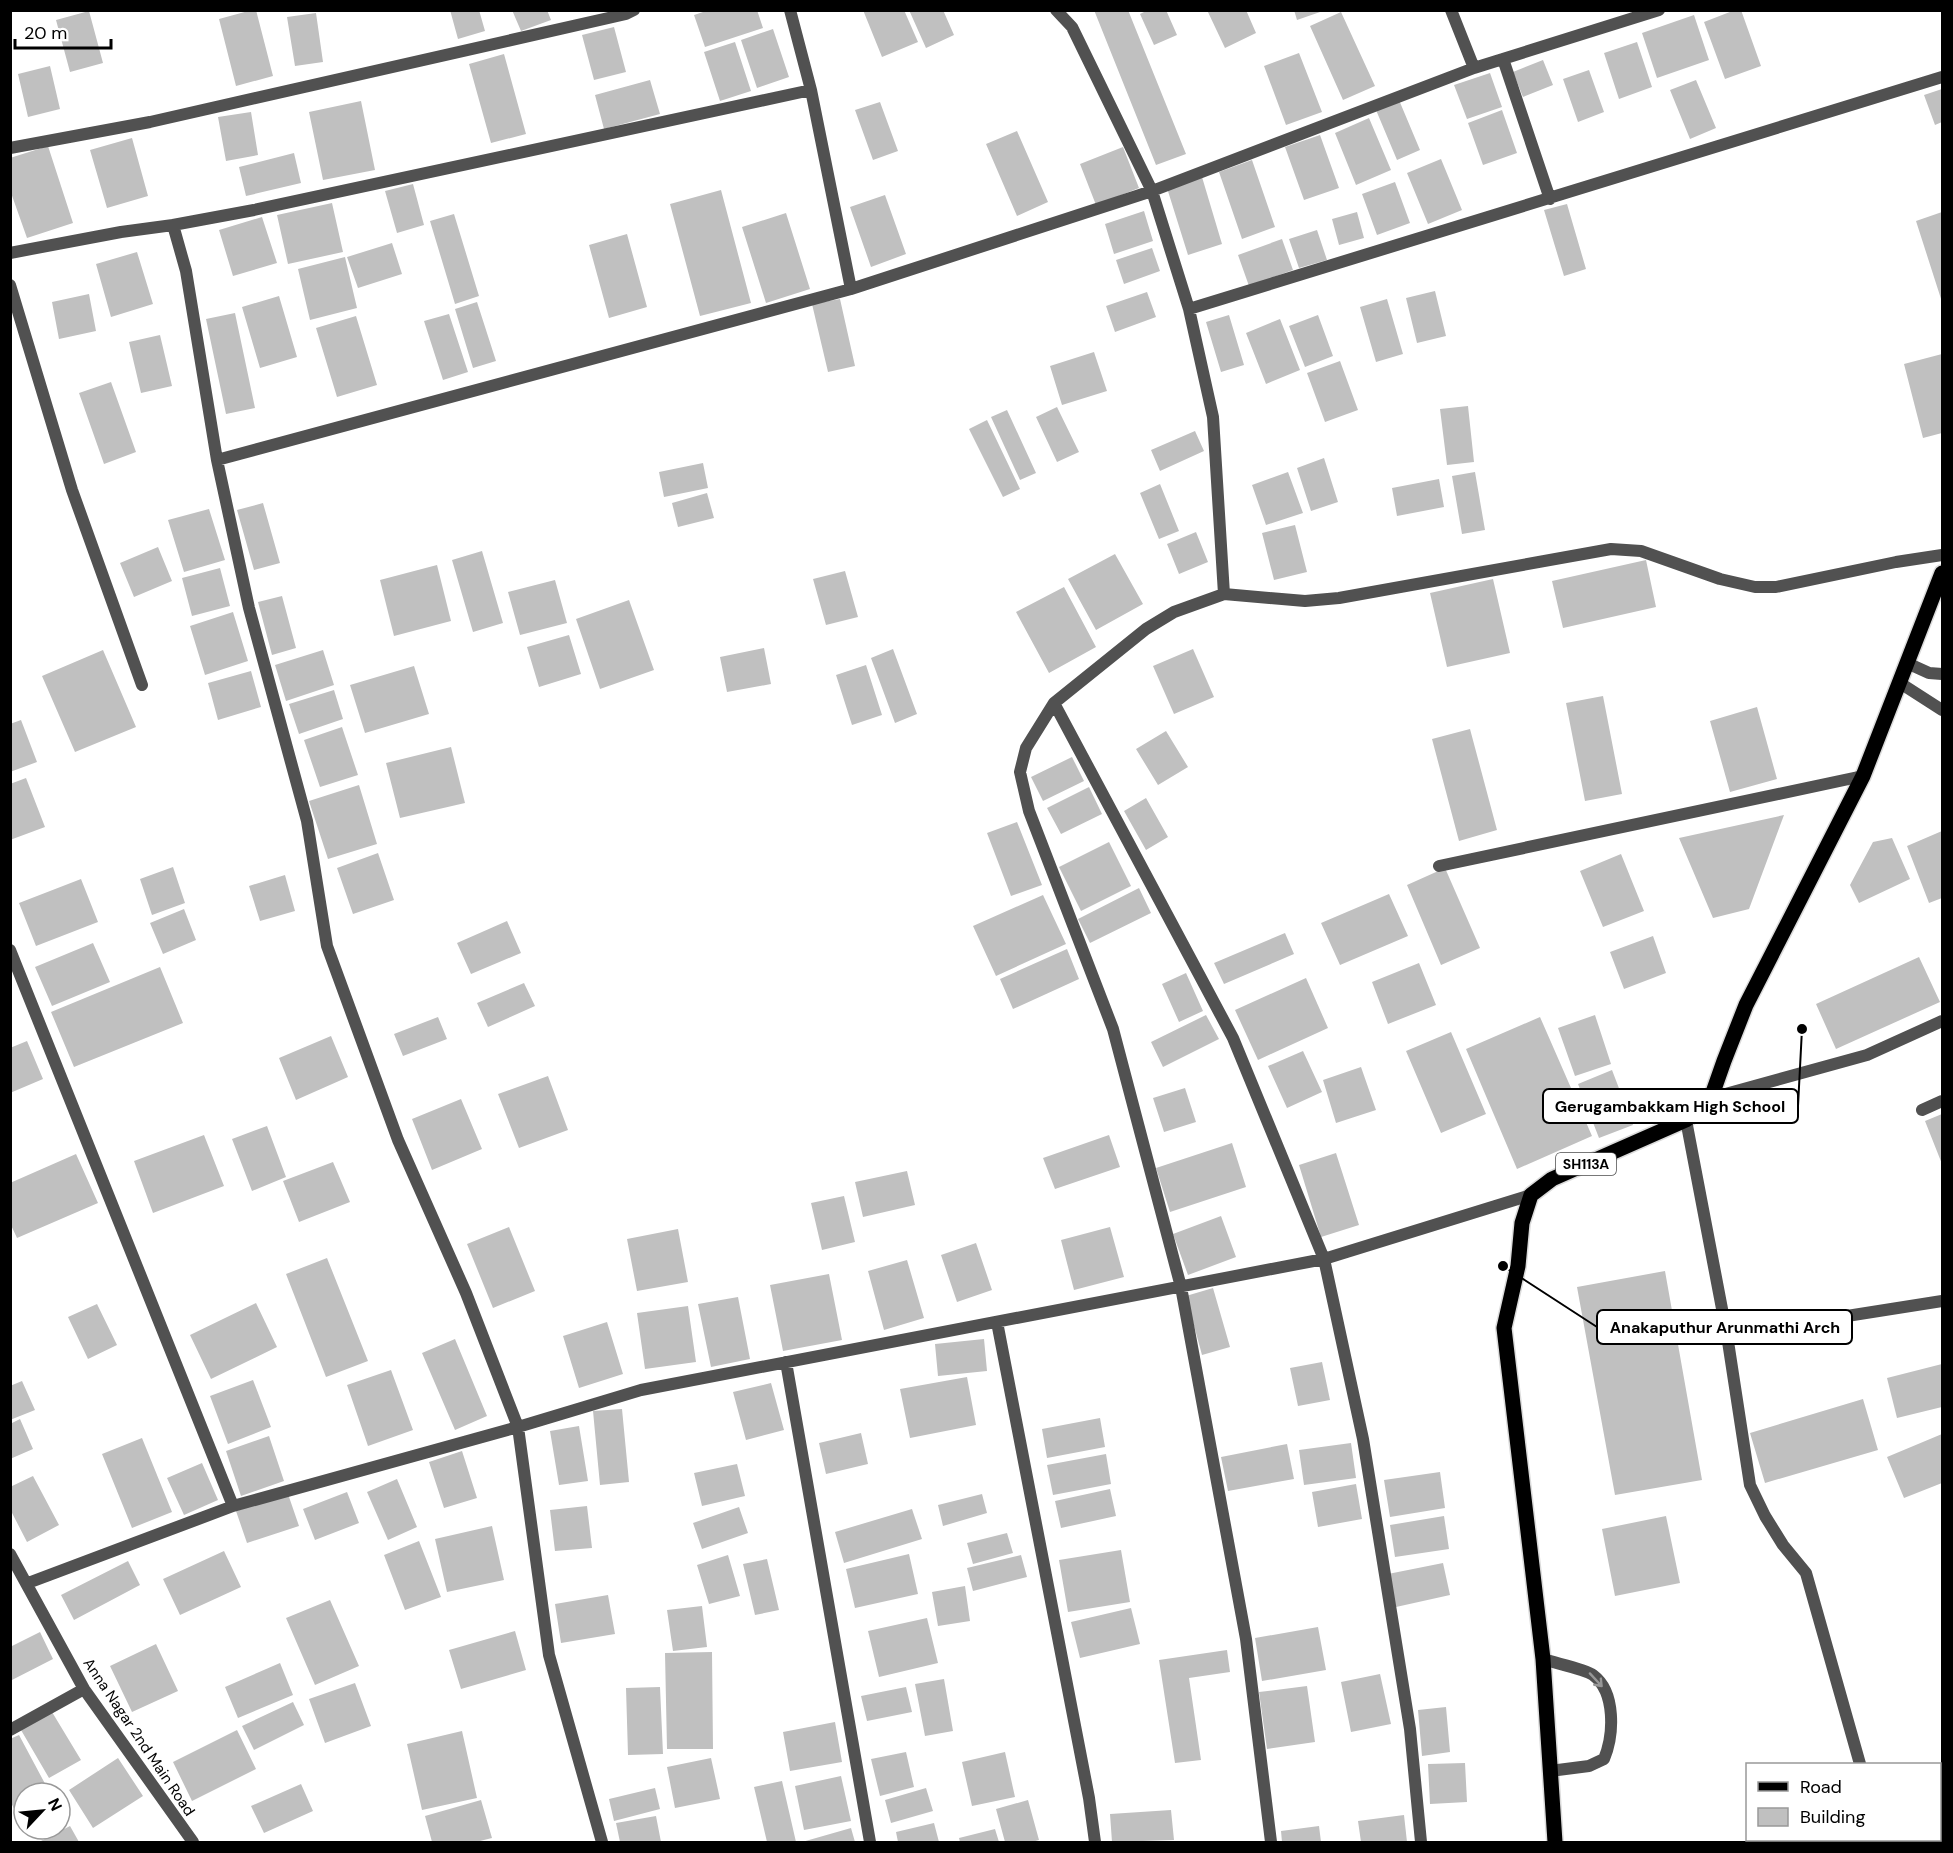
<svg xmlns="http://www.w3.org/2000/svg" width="1953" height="1853" font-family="'DM Sans',sans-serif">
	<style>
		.building { fill: #c0c0c0 }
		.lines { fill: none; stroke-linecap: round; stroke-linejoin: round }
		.primary-casing { stroke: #dbdbdb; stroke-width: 18 }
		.service { stroke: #515151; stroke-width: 12 }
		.minor { stroke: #515151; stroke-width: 12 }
		.primary { stroke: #000; stroke-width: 15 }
		.oneway { stroke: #979797 }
		.labels { text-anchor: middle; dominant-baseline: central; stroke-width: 6; stroke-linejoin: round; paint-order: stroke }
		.shield { fill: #fff; stroke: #4c4c4c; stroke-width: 1.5 }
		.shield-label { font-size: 14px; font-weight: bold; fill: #000 }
		.street-label { font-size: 15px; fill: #000; stroke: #fff }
		.leader { fill: none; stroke: #000; stroke-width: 2 }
		.callout-dot { fill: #000; stroke: #fff; stroke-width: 2 }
		.callout { fill: #fff; stroke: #000; stroke-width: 2 }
		.callout-label { font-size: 16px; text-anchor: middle; font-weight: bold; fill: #000 }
	</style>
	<rect width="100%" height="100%" fill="#fff"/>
	<path class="building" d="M252,10H256L273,76L236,86L219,19Z
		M450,10H479L485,31L458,39Z
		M512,10H547L551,20L521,31Z
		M709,10H757L763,28L705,47L694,15Z
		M863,10H904L918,42L882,57Z
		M909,10H943L954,35L926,48Z
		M1094,10H1128L1186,154L1156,165Z
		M1148,10H1166L1177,35L1154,45L1140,14Z
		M1207,10H1246L1256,33L1225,48Z
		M1294,10H1323V11L1297,20Z
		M1735,10H1741L1761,66L1725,79L1704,22Z
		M89,11L103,63L70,72L56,20Z
		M1341,12L1375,86L1343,100L1310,26Z
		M316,13L323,62L295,66L287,17Z
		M1694,15L1709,60L1657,78L1642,33Z
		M614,27L626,72L594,80L582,35Z
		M773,29L789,77L757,88L741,40Z
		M735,42L751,91L720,101L704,52Z
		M1637,42L1652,87L1619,99L1604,53Z
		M1299,53L1322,112L1286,125L1264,66Z
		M504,54L526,134L491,143L469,64Z
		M1543,60L1553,85L1523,97L1513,72Z
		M50,66L60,109L28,117L18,74Z
		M1589,70L1604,112L1578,122L1563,79Z
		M1490,73L1502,107L1467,119L1454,85Z
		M650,80L660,114L604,129L595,95Z
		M1696,80L1716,128L1690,139L1670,90Z
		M1942,89V122L1935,125L1924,95Z
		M1399,100L1420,150L1397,160L1376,110Z
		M361,101L375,170L323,180L309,112Z
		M880,102L898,151L873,160L855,110Z
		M1502,110L1517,153L1483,165L1468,123Z
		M251,112L258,155L226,161L218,117Z
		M1369,118L1391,170L1356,185L1335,133Z
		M1017,131L1048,202L1017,216L986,144Z
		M1320,135L1339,188L1304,200L1285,147Z
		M132,138L148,196L107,208L90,150Z
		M48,146L73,223L27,238L10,190V158Z
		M1123,147L1139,188L1096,205L1080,164Z
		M294,153L301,183L246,196L239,167Z
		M1441,159L1462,210L1428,224L1407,173Z
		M1252,160L1275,227L1242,239L1219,172Z
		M1202,177L1222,244L1188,255L1167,188Z
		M1395,182L1410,223L1377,235L1362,194Z
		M413,184L424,225L397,233L385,191Z
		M721,190L751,303L700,316L670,204Z
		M885,195L906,254L871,267L850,207Z
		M332,203L343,252L288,264L277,215Z
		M1567,204L1586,269L1564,276L1544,210Z
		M1144,211L1153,241L1114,254L1105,224Z
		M1357,212L1364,238L1339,245L1332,219Z
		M1942,212V302L1916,221Z
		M786,213L810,289L766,303L742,227Z
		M454,214L479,296L455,304L430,221Z
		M262,217L277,263L233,276L219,230Z
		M1317,230L1327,260L1299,268L1289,239Z
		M627,234L647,307L609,318L589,245Z
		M1282,239L1293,270L1249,286L1238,255Z
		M392,243L402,274L358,288L347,257Z
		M1152,248L1160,271L1124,284L1116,260Z
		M137,252L153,304L111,317L96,264Z
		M345,257L357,308L310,320L298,269Z
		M1435,291L1446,336L1417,343L1406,298Z
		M1147,292L1156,317L1115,332L1106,306Z
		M89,294L96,331L59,339L52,302Z
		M279,296L297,357L260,368L242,307Z
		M840,299L855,366L828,372L812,304Z
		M1387,299L1403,354L1376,362L1360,307Z
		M477,302L496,361L473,368L455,309Z
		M235,313L255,408L226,414L206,319Z
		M449,314L468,372L443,380L424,321Z
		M1229,315L1244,365L1221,372L1206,322Z
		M1318,315L1333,356L1305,367L1289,326Z
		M356,316L377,385L337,397L316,328Z
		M1280,319L1300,370L1266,384L1246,333Z
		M160,335L172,386L141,393L129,342Z
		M1094,352L1107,391L1062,405L1050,366Z
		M1942,354V433L1923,438L1904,364Z
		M1340,361L1358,410L1325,422L1307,373Z
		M111,382L136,452L104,464L79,393Z
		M1468,406L1474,462L1447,465L1440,409Z
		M1057,407L1079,452L1057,462L1036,417Z
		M1007,410L1036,473L1020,480L991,417Z
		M987,420L1020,489L1003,497L969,429Z
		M1195,431L1204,451L1160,471L1151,450Z
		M1324,458L1338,502L1311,511L1297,468Z
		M703,463L708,488L664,497L659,472Z
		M1288,472L1303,513L1266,525L1252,485Z
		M1475,472L1485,530L1462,534L1452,476Z
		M1439,479L1444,507L1397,516L1392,488Z
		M1160,484L1179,531L1159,539L1140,493Z
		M707,493L714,518L678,527L672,503Z
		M263,503L280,563L254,570L237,510Z
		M209,509L225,560L184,572L168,520Z
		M1295,525L1307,572L1274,580L1262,533Z
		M1196,532L1208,562L1179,574L1167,544Z
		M158,547L172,581L134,597L120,563Z
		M482,551L503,623L473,632L452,560Z
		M1115,554L1143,604L1096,630L1068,579Z
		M1646,560L1656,607L1563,628L1552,581Z
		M437,565L451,621L394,636L380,580Z
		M220,568L230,606L192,616L182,578Z
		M845,571L858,617L826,625L813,579Z
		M1493,579L1510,653L1447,667L1430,593Z
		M555,580L567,623L520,635L508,592Z
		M1064,587L1096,647L1049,673L1016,612Z
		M282,596L296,648L272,655L258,602Z
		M629,600L654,670L600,689L576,619Z
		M233,612L248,661L205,675L190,626Z
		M569,635L581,674L539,687L527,647Z
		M764,648L771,684L727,692L720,657Z
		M893,649L917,714L895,723L871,658Z
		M1193,649L1214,697L1174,714L1153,666Z
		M103,650L136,727L75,752L42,676Z
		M323,650L334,685L286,701L275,665Z
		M866,665L882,715L852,725L836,675Z
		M414,666L429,714L365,733L350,685Z
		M251,671L261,707L218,720L208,683Z
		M334,690L343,719L299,734L289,704Z
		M1603,696L1622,794L1585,801L1566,703Z
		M1757,707L1777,779L1730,792L1710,721Z
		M21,720L37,762L10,772V724Z
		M342,727L358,775L320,787L304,740Z
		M1470,729L1497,830L1459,841L1432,739Z
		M1166,731L1188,767L1158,785L1136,749Z
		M451,747L465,803L400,818L386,763Z
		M1072,757L1084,781L1043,801L1031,777Z
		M26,778L45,827L10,840V784Z
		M359,785L377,844L328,859L309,801Z
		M1089,787L1102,814L1061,834L1047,808Z
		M1146,798L1168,837L1146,850L1124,811Z
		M1784,815L1749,909L1713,918L1679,838Z
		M1017,822L1042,885L1011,896L987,833Z
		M1942,831V898L1929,903L1907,846Z
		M1892,838L1910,879L1859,903L1850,885L1873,842Z
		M1109,842L1131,886L1081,911L1059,867Z
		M378,853L394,900L353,914L337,868Z
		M1621,854L1644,911L1603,927L1580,871Z
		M173,867L185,903L152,915L140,879Z
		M1445,868L1480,948L1441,965L1407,885Z
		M285,875L295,911L260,921L249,886Z
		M81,879L98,922L36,946L19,903Z
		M1139,888L1151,913L1090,943L1078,919Z
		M1389,894L1408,936L1340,965L1321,923Z
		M1043,895L1066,944L996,976L973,926Z
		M184,909L196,940L163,954L150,923Z
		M507,921L521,953L471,974L457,943Z
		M1285,933L1294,954L1224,984L1214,963Z
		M1653,936L1666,973L1624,989L1610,952Z
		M93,943L110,982L52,1006L35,967Z
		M1067,949L1079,979L1013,1009L1000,979Z
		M1919,957L1940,1002L1836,1049L1816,1004Z
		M1419,963L1436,1005L1388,1024L1372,982Z
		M160,967L183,1023L74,1067L51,1012Z
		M1186,973L1203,1011L1179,1022L1162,984Z
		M1306,978L1328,1028L1258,1060L1235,1010Z
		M524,983L535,1006L488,1027L477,1003Z
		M1206,1015L1219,1039L1163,1067L1151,1042Z
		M1595,1015L1611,1064L1575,1076L1558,1028Z
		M438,1017L447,1039L403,1056L394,1034Z
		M1540,1017L1592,1136L1517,1169L1466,1049Z
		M1451,1032L1486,1114L1441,1133L1406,1051Z
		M331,1036L348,1077L296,1100L279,1058Z
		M27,1041L43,1079L10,1093V1048Z
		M1303,1051L1322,1092L1287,1108L1268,1066Z
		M1361,1067L1376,1110L1336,1123L1323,1080Z
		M1612,1070L1633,1125L1599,1138L1578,1084Z
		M548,1076L568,1130L519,1148L498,1094Z
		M1185,1088L1196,1122L1164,1132L1153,1098Z
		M461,1099L482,1149L432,1170L412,1119Z
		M1942,1114V1164L1925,1121Z
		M267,1126L286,1177L252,1191L232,1139Z
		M204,1135L224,1186L153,1213L134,1161Z
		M1109,1135L1120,1167L1055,1189L1043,1158Z
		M1232,1143L1246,1187L1170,1212L1156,1168Z
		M1336,1153L1359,1225L1321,1237L1299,1165Z
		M76,1154L98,1203L17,1238L10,1223V1183Z
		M333,1162L350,1202L299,1222L283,1181Z
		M907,1171L915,1205L863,1217L855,1182Z
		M844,1196L855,1242L822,1250L811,1203Z
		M1221,1216L1236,1257L1188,1275L1173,1234Z
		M509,1227L535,1291L493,1308L467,1244Z
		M1110,1227L1124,1277L1074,1290L1061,1240Z
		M678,1229L688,1282L637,1291L627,1239Z
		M976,1243L992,1290L957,1302L941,1255Z
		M327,1258L368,1361L326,1377L286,1274Z
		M907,1260L924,1318L884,1330L868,1271Z
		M1665,1271L1702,1480L1615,1495L1577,1287Z
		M829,1274L842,1340L783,1351L770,1285Z
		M1213,1288L1230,1347L1202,1355L1186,1296Z
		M738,1297L750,1359L711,1367L698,1304Z
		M256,1303L277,1347L211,1379L190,1335Z
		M97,1304L117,1345L88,1359L68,1317Z
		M688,1306L696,1362L645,1369L637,1313Z
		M607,1322L623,1374L579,1388L563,1336Z
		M455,1339L487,1416L455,1430L422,1353Z
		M984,1339L987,1371L938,1376L935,1344Z
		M1322,1362L1330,1400L1298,1406L1290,1368Z
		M1942,1364V1407L1897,1418L1887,1378Z
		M391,1370L413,1430L368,1446L347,1385Z
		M967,1377L976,1425L910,1438L900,1389Z
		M253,1380L271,1427L228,1444L210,1396Z
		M22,1381L35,1410L10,1420V1386Z
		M771,1383L784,1430L746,1440L733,1392Z
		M1863,1399L1878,1450L1765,1483L1750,1433Z
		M622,1409L629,1482L600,1485L593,1411Z
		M1100,1418L1105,1447L1047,1458L1042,1429Z
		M20,1419L33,1449L10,1459V1424Z
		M579,1426L588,1481L559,1485L550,1431Z
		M861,1433L868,1464L826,1474L819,1443Z
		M1942,1434V1483L1904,1498L1887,1457Z
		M269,1436L284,1481L241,1496L226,1451Z
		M142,1438L172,1512L132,1528L102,1454Z
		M1351,1443L1356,1478L1304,1485L1299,1450Z
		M1287,1444L1294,1479L1228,1491L1221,1457Z
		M462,1451L477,1498L444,1508L429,1462Z
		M1106,1454L1111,1484L1053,1495L1047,1465Z
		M202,1463L218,1500L184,1515L167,1478Z
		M737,1464L745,1496L702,1506L694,1473Z
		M1440,1472L1445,1508L1390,1517L1384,1480Z
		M33,1476L59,1525L27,1542L10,1509V1487Z
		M397,1479L417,1527L388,1540L367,1492Z
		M1356,1484L1362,1519L1318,1527L1312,1492Z
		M1110,1489L1116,1516L1061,1528L1055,1501Z
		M347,1492L359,1523L315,1540L303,1509Z
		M288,1494L299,1526L247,1543L236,1511Z
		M982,1494L987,1513L943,1526L938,1505Z
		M587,1506L592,1548L555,1551L550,1510Z
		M739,1507L748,1533L702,1549L693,1523Z
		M912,1509L922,1539L844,1563L835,1532Z
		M1444,1516L1449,1549L1395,1557L1390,1525Z
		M1666,1516L1680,1583L1615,1596L1602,1529Z
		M492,1526L504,1580L447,1592L435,1539Z
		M1007,1533L1013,1553L973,1564L967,1543Z
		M419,1541L441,1597L405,1610L384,1555Z
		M1121,1550L1130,1602L1068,1612L1059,1560Z
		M224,1551L241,1587L180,1615L163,1579Z
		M909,1554L918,1594L855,1608L846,1569Z
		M728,1555L740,1596L709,1604L697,1565Z
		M1021,1555L1027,1577L973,1591L967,1568Z
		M767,1559L779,1610L755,1615L743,1564Z
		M128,1561L140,1585L74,1620L61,1595Z
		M1443,1563L1450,1595L1396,1607L1388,1574Z
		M965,1586L970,1621L938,1626L932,1592Z
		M608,1595L615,1634L561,1643L555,1604Z
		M330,1600L359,1666L315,1685L286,1618Z
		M702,1606L707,1647L673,1651L667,1610Z
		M1131,1608L1140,1644L1080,1658L1071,1622Z
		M927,1618L938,1663L879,1677L868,1631Z
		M1318,1627L1326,1670L1262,1681L1255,1638Z
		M515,1631L526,1670L461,1689L449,1650Z
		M40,1632L53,1659L10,1681V1647Z
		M156,1644L178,1691L132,1712L110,1666Z
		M1227,1650L1230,1672L1189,1678L1201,1760L1175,1763L1159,1660Z
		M712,1652L713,1749H667L665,1653Z
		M280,1663L293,1695L238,1718L225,1687Z
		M1380,1674L1391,1724L1351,1732L1341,1682Z
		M944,1679L953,1731L925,1736L915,1684Z
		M355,1683L371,1726L325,1743L309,1699Z
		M1307,1686L1315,1742L1267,1749L1259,1692Z
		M660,1687L663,1754L628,1755L626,1688Z
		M906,1687L912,1712L867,1721L861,1696Z
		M293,1702L304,1725L254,1750L242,1726Z
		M1446,1707L1450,1752L1422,1756L1418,1710Z
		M52,1712L81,1760L49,1778L21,1730Z
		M835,1722L842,1762L790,1771L783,1732Z
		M237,1730L256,1769L192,1801L173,1762Z
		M462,1731L477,1798L422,1810L407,1744Z
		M19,1735L50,1793H24V1827L10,1801V1739Z
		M906,1752L914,1787L880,1796L871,1759Z
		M1005,1752L1015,1797L972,1806L962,1762Z
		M118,1758L143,1796L93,1828L69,1790Z
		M711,1758L720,1799L675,1808L667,1767Z
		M1465,1763L1467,1802L1430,1804L1428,1764Z
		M841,1776L851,1821L804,1830L795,1786Z
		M782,1781L796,1842H767L754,1787Z
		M301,1784L313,1811L264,1833L251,1806Z
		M655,1788L660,1809L614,1821L609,1799Z
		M926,1788L933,1811L891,1823L885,1800Z
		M481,1800L492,1838L476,1842H432L425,1816Z
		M1028,1800L1039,1840L1032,1842H1005L996,1809Z
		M1171,1810L1174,1840L1112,1842L1110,1814Z
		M1404,1815L1407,1842H1361L1358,1821Z
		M656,1816L661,1842H620L616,1823Z
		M934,1823L939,1842H898L896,1832Z
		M70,1826L79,1842H39Z
		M1319,1826L1321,1842H1282L1281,1831Z
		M851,1828L855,1842H802Z
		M995,1829L999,1842H960L959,1838Z"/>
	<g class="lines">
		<g class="primary-casing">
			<path id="primary" d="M1555,1842L1543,1659L1504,1328L1518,1266L1522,1223L1531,1195L1552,1179L1686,1120L1700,1110L1711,1098L1724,1061L1746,1005L1863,776L1942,573"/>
		</g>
		<path class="service" d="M1907,663L1929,673L1942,674
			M1543,1659C1554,1663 1585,1669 1593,1675C1616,1692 1614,1735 1604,1759L1589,1766L1550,1771"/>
		<path class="minor" d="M790,10L811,90L851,289
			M1056,10L1072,27L1152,191L1189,309L1213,417L1224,594
			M1451,10L1474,68
			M1503,59L1550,199
			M10,148L150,122L626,14L634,10
			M173,225L254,210L811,90
			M10,253L121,232L173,225L186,271L217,460L249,608L307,821L327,946L398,1140L466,1293L518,1427L549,1655L602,1842
			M10,285L72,490L142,685
			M1189,309L1942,77
			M217,460L851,289L1152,191L1474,68L1659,10
			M1900,683L1942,710
			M1054,703L1233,1038L1324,1259L1363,1439L1410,1729L1421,1842
			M1439,866L1863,776
			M10,950L233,1506
			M1711,1098L1867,1055L1942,1021
			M1922,1110L1942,1101
			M1686,1120L1727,1335L1942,1301
			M997,1322L1089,1798L1095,1842
			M1727,1335L1750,1485L1765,1516L1783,1545L1806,1573L1860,1764
			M786,1362L870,1842
			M10,1554L84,1689L193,1842
			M28,1583L233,1506L518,1427L641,1390L1324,1259L1531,1195
			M10,1730L84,1689
			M1882,1840L1883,1842
			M1271,1842L1246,1639L1181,1287L1113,1029L1029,811L1020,772L1026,748L1054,703L1146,629L1174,612L1224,594L1305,601L1339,598L1611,549L1641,551L1720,579L1755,587H1776L1896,562L1942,555"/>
		<use href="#primary" class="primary"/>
	</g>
	<defs><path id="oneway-shaft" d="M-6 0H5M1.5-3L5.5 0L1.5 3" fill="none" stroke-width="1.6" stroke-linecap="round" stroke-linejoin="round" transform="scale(1.5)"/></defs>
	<use class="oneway" href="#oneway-shaft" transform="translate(1596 1680) rotate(47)"/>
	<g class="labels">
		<rect class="shield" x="1556" y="1153" width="60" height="22" rx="4.5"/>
		<g class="shield-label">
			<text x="1586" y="1164">SH113A</text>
		</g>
		<g class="street-label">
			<text transform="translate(139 1737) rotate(56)">Anna Nagar 2nd Main Road</text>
		</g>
	</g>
	<path class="leader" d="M1802 1029L1798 1106M1503 1266L1597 1327"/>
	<g class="callout-dot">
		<circle cx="1802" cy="1029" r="6"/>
		<circle cx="1503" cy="1266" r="6"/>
	</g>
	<g class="callout">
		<rect x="1543" y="1089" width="255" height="34" rx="6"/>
		<rect x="1597" y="1310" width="255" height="34" rx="6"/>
	</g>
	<g class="callout-label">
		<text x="1670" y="1112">Gerugambakkam High School</text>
		<text x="1725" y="1333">Anakaputhur Arunmathi Arch</text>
	</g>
	<rect width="1953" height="1853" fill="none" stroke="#000000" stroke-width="24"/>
	<rect x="1746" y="1763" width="195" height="78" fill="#ffffff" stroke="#999999" stroke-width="1.5"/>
	<rect x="1758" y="1782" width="30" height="9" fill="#000000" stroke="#999999" stroke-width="1.5"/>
	<text x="1800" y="1793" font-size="18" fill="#000000">Road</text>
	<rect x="1758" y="1808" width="30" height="18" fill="#c0c0c0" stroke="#999999" stroke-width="1.5"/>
	<text x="1800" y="1823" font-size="18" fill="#000000">Building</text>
	<g transform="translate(42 1811) rotate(64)"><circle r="28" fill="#ffffff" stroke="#999999" stroke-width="1.5"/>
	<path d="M0-4.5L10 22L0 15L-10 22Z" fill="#000000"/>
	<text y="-9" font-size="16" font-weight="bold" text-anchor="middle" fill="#000000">N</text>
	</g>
	<path d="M15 39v9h96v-9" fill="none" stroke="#000000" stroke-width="3"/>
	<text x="24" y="39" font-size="18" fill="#000000" stroke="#ffffff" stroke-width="4.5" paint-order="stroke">20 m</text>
</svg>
